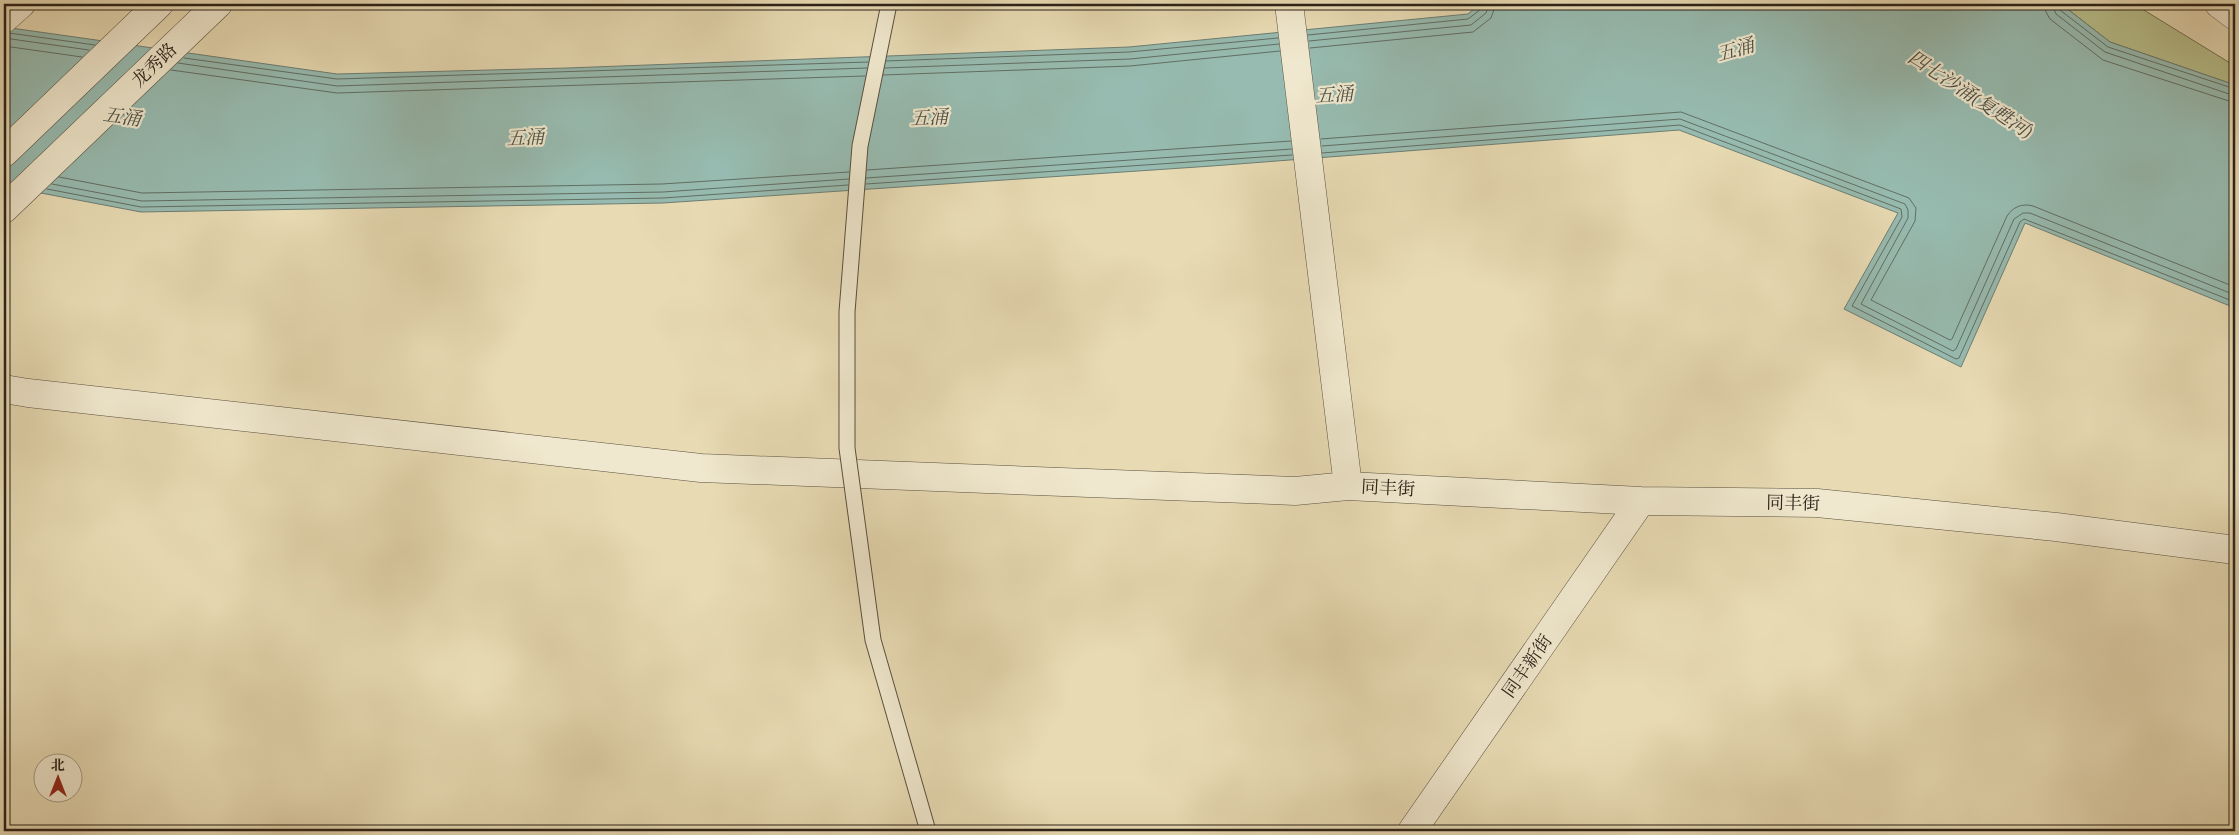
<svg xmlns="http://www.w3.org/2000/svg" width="2239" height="835" viewBox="0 0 2239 835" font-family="Alegreya,'Noto Serif SC',serif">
	<rect width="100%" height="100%" fill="#e8dbb4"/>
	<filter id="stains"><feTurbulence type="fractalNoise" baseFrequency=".004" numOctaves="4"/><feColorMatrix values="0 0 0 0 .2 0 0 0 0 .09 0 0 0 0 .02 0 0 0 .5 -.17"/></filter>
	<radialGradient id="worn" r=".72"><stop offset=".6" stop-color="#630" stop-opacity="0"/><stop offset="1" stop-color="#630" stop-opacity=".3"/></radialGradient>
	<!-- green -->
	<path fill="#b8c08c" stroke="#727152" d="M2061,4h73l101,62v19l-125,-43z"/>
	<!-- water -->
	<path fill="#97bbb0" stroke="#6c7e74" d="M1480,4h581l49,38 125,43v223l-210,-85 -64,144 -117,-58 54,-96 -219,-83 -467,36 -549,37 -522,9 -137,-26v-159l333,47 230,-6 562,-21 339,-33z"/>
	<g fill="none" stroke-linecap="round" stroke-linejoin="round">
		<!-- shore -->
		<path stroke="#616e64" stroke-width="1" d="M2044,4l2,8 4,7 53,41 132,43
			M2052,4l4,10 49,38 130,44
			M2058,4l2,6 48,37 127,42
			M9,33l86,12
			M1308,35l160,-16 13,-10 1,-5
			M4,38l85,12
			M1309,41l162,-16 15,-12 3,-9
			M4,46l78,11
			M1310,48l163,-16 18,-14 5,-14
			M184,58l153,21 531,-17
			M886,61l243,-9 149,-14
			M178,63l159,23 530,-18
			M885,68l245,-9 149,-15
			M171,70l166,23 528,-17
			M883,75l247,-9 150,-15
			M1321,139l360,-27 228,86 7,10 -1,13 -44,79 79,40 2,-1 55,-123c6,-9 15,-13 26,-10l202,81
			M1322,146l358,-27 225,85 3,6v8l-47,86 92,47 3,-2 58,-130 9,-6h7l205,82
			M1322,153l358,-28 221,84 1,8 -50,89 104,53 3,-1 61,-136 4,-3 211,83
			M867,170l424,-29
			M59,177l83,16 520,-9 187,-12
			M866,178l426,-29
			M52,184l90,17 521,-9 186,-13
			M866,184l426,-29
			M47,189l94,18 522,-9 185,-13"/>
		<!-- minor casing -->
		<g stroke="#5a5040" stroke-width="29">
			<path id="minor" d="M1289,4l59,482
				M2219,4l16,12
				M4,19l17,-15
				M4,389l24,4 673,75 594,23 53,-5 293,15 176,2 239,24 179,23
				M1412,831l229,-330"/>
		</g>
		<!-- tertiary casing -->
		<g stroke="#5a5040" stroke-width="29">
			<path id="tertiary" d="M4,153l155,-149
				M4,209l214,-205"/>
		</g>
		<!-- minor -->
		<use href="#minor" stroke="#f0e8ce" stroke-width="28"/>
		<!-- tertiary -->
		<use href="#tertiary" stroke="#f0e8ce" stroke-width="28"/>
		<!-- service-bridge casing -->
		<g stroke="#5a5040" stroke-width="17" stroke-linecap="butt">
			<path id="service-bridge" d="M889,4l-29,142 -13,166v136l26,192 55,191"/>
		</g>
		<!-- service-bridge -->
		<use href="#service-bridge" stroke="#f0e8ce" stroke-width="15"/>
	</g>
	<g text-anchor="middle" stroke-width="4.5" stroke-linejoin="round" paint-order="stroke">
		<!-- street labels -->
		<g font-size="18" fill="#2b2219" stroke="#f0e8ce">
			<text transform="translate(154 65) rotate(-44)" y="6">龙秀路</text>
			<text transform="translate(1388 488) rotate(3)" y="6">同丰街</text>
			<text transform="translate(1793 503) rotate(1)" y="6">同丰街</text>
			<text transform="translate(1527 666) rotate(-55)" y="6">同丰新街</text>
		</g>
		<!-- water labels -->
		<g font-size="19" font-style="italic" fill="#4b5046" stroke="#f0e8ce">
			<text transform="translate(1735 49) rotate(-16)" y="7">五涌</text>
			<text transform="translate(1334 94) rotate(-4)" y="7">五涌</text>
			<text transform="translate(1971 94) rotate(33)" y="7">四七沙涌(复甦河)</text>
			<text transform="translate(122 116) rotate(8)" y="7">五涌</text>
			<text transform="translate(929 117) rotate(-3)" y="7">五涌</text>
			<text transform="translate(525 137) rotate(-3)" y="7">五涌</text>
		</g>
	</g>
	<!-- margin -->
	<rect width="2239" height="835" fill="none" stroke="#e8dbb4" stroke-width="20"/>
	<rect x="5" y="5" width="2229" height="825" fill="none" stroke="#2b2219" stroke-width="2.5"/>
	<rect x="10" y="10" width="2219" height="815" fill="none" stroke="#2b2219"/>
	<!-- north arrow -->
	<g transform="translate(58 778)"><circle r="24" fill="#f0e8ce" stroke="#a19986"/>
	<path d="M0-4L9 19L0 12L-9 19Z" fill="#8f2418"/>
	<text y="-8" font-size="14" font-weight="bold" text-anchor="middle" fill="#2b2219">北</text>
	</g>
	<rect width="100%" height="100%" filter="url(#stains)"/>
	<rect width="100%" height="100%" fill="url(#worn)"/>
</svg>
